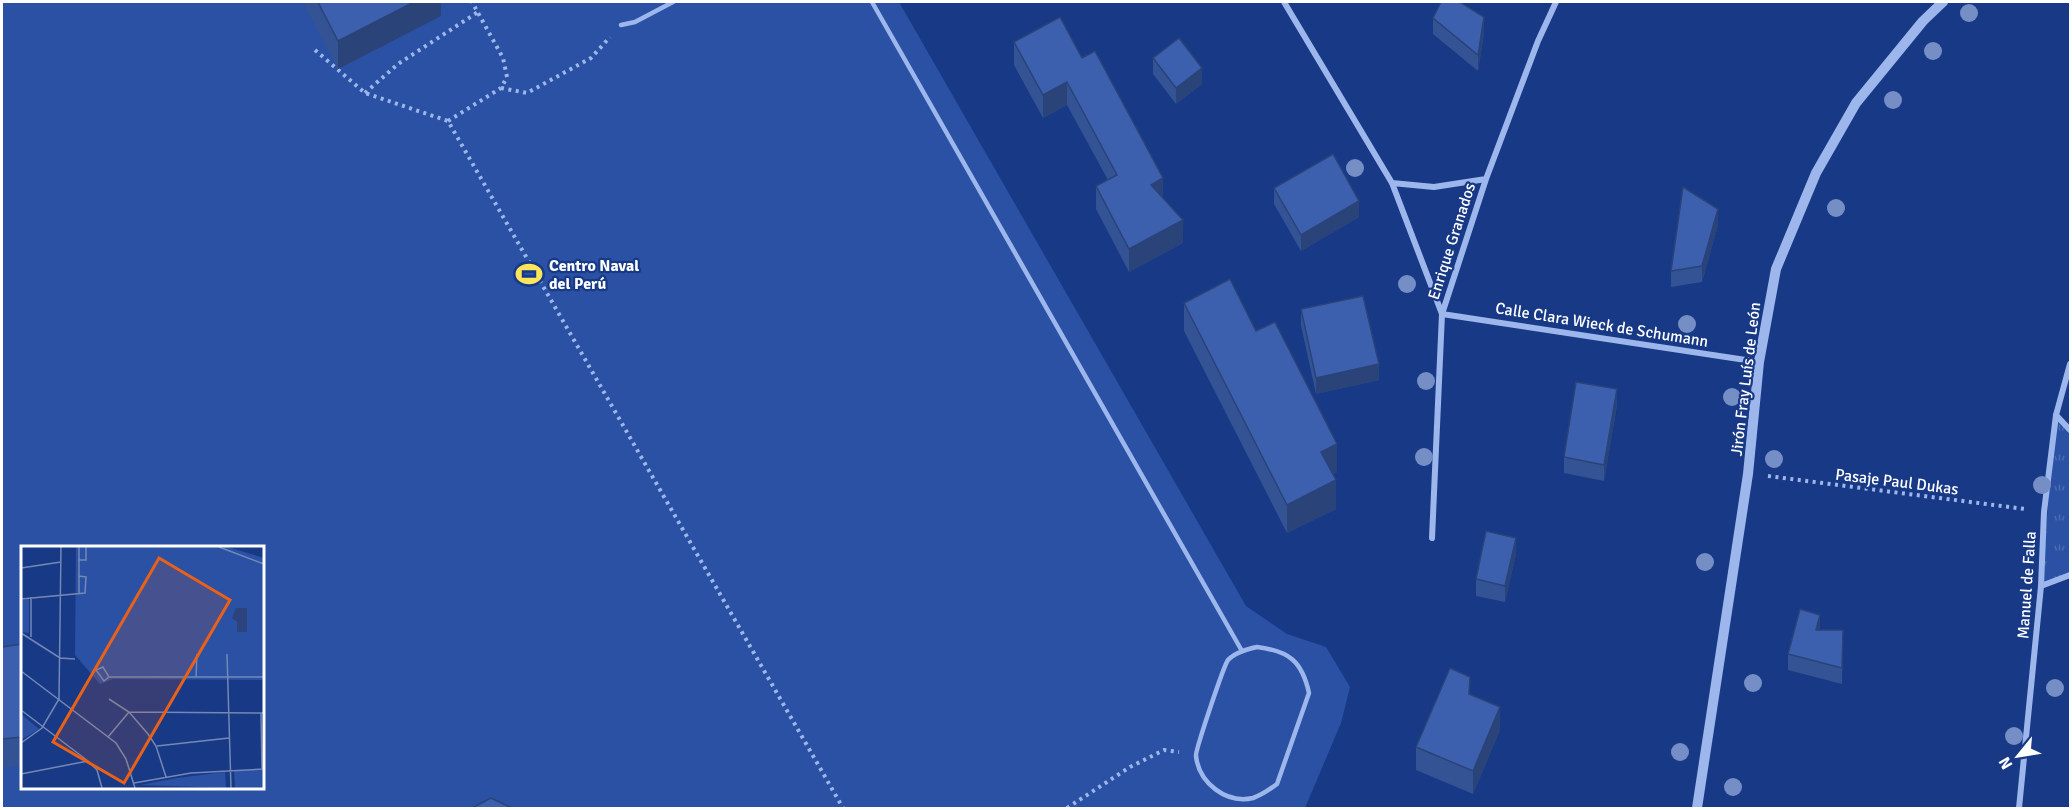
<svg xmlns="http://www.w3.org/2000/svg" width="2072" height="810" viewBox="0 0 2072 810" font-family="Signika,sans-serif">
	<defs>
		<pattern id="grass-tufts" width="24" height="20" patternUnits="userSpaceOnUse" patternTransform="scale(1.5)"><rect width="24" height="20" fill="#2a51a4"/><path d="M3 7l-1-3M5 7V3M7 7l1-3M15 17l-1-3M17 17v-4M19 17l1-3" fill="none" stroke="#4a6bb2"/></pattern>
	</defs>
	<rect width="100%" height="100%" fill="#183986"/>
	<!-- grass -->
	<path fill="url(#grass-tufts)" d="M2056,415l14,15v145l-29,11z"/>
	<!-- garden -->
	<path fill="#2a51a4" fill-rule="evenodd" d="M2,2h897l347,604 41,28 39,13 24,40 -9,36 -36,85h-1303zM22,548h240v240h-240z"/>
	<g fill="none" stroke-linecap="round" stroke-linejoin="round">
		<!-- path -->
		<path stroke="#9db7ed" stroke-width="4" stroke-dasharray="3 4.5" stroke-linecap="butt" d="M315,50l50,43 83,28 395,687
			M501,88l26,5 64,-35 19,-21
			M365,93l33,-29 80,-52
			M448,121l53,-33 6,-11 -4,-19 -31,-56
			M1768,476l257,33
			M1067,808l63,-41 34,-17 15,2"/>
		<!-- service -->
		<path stroke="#9db7ed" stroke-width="4.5" d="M872,2l370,649
			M621,25l14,-3 38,-20
			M1257,647c32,4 45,14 52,46l-32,91c-8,6 -15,11 -24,14 -27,6 -54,-15 -57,-42 -1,-5 28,-91 32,-96 7,-8 20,-11 29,-13z"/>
		<!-- minor -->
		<path stroke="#9db7ed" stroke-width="6" d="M1284,2l108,181 50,131 317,48
			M1392,183l42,4 52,-8
			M2056,415l14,15
			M1432,538l10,-224 44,-135 52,-138 18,-39
			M2041,586l29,-11
			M2019,808l22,-222 3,-74 12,-97 14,-51"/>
		<!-- tertiary -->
		<path stroke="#9db7ed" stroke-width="10" d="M1697,808l51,-334 11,-112 17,-93 40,-96 40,-70 67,-82 20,-19"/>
	</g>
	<!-- trees -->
	<g fill="#768ec6">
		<circle cx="1969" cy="13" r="9"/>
		<circle cx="1933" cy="51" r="9"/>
		<circle cx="1893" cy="100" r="9"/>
		<circle cx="1355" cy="168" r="9"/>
		<circle cx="1836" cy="208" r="9"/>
		<circle cx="1407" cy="284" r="9"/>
		<circle cx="1687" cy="324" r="9"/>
		<circle cx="1426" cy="381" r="9"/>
		<circle cx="1732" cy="397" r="9"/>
		<circle cx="1424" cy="457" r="9"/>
		<circle cx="1774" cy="459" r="9"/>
		<circle cx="2042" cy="485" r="9"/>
		<circle cx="1705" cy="562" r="9"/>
		<circle cx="1753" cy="683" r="9"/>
		<circle cx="2055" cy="688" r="9"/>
		<circle cx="2014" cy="736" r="9"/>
		<circle cx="1680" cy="752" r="9"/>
		<circle cx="1733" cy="787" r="9"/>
	</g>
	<!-- wall -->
	<path fill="#345395" d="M303,2h138v14l-103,53z
		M1433,18l51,15 -6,38 -45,-37z
		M1014,42l68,16 81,140 20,45 -54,29 -33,-63v-23l12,-6 -41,-75 -24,13 -29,-53z
		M1153,58l49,26 -26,20 -23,-30z
		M1274,188l85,29 -58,34 -27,-47z
		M1718,225l-16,57 -31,5v-16z
		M1184,303l72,28 81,141 -4,2 3,35 -49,24 -103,-202z
		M1301,309l78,71 -63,14 -15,-69z
		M1617,405l-13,76 -40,-8v-16z
		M1516,554l-11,48 -29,-6v-17z
		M1820,630h23l-1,54 -54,-14v-16z
		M22,644v121l-20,3v-121z
		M1470,694l30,36 -27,64 -57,-24v-23z"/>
	<!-- shaded-wall -->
	<path fill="#2a4379" d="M414,2h27v14l-103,53v-28z
		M1484,17v16l-6,38v-16z
		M1202,68v16l-26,20v-16z
		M1067,82v23l-24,13v-23z
		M1163,178v23l-12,-16z
		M1359,201v16l-58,34v-16z
		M1718,209v16l-16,57v-16z
		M1183,220v23l-54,29v-23z
		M1379,364v16l-63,14v-16z
		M1617,389v16l-13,76v-16z
		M1337,444v28l-16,8v-28z
		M1336,480v29l-49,24v-28z
		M1516,538v16l-11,48v-16z
		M1820,615v16l-4,-1z
		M1500,707v23l-27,64v-23z"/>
	<!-- building -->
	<path fill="#3c60ad" stroke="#2a4379" stroke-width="1.5" d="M318,2h96l-76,39z
		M1441,2h19l24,15 -6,38 -45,-37z
		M1060,17l22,41 13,-7 68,127 -12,7 32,35 -54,29 -33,-63 21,-11 -50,-93 -24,13 -29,-53z
		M1179,38l23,30 -26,20 -23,-30z
		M1333,154l26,47 -58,34 -27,-47z
		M1683,187l35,22 -16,57 -31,5z
		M1230,279l26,52 19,-9 62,122 -16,8 15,28 -49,25 -103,-202z
		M1363,296l16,68 -63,14 -15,-69z
		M1576,382l41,7 -13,76 -40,-8z
		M1486,531l30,7 -11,48 -29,-7z
		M1800,609l20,6 -4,15h27l-1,38 -54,-14z
		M22,644v93l-20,2v-92z
		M1450,668l20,9 -1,17 31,13 -27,64 -57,-24z
		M491,798l21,10h-40z"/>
	<!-- icons -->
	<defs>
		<g id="stadium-bare" transform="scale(2.07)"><path d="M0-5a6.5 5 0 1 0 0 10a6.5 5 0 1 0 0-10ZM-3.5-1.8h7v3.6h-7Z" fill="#ffe559" stroke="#183986" stroke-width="2.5" paint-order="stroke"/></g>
	</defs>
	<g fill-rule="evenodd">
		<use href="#stadium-bare" x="529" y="274"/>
	</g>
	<g text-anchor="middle" stroke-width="4.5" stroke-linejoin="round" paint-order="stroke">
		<!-- street labels -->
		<g font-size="16" fill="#fff" stroke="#183986">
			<text transform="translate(1451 241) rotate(-72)" y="6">Enrique Granados</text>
			<text transform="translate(1602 324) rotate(9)" y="6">Calle Clara Wieck de Schumann</text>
			<text transform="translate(1745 379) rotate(-83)" y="6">Jirón Fray Luís de León</text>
			<text transform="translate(1897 481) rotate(7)" y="6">Pasaje Paul Dukas</text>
			<text transform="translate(2026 585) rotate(-86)" y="6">Manuel de Falla</text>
		</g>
		<!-- poi labels -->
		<g font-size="16" font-weight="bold" fill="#fff" stroke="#183986" text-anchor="start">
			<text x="549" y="271">Centro Naval<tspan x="549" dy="18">del Perú</tspan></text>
		</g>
	</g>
	<!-- overview -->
	<g transform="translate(21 546)">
		<rect width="243" height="243" fill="#183986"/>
		<path d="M8,53v34l-8,-1v-32zM0,168l18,15 -18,11zM213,224h30v18h-29zM204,226l1,16 -86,-3 37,-7z" fill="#2a51a4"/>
		<path d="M55,1h152l36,11v122l-151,-1 -13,5 -25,-29z" fill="#2a51a4"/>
		<path d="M215,62h11v24h-10v-10l-5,-4z" fill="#2b447d"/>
		<path fill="none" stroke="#7488b6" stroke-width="1.5" d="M198,1l45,17M58,14h7v-13M0,22l40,-6M58,47v-46M10,51v40M0,53l64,-6 1,-16 -7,-1M0,87l39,25 15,1M206,108l4,134M0,125l95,72 10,16 9,29M88,131l-6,-10 -7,3 8,11 5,-4h155M175,131l1,-23M88,153l20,13 19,22 8,12 10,31M0,164l67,51 9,9 5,18M240,167l1,55M87,191l21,-25 135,1M0,197l21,-15 17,-29 2,-152M136,200l72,-8M0,228l67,-13M113,237l57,-10 73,-4"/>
		<path fill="#e96118" fill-opacity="0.15" stroke="#e96118" stroke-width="3" d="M138,12l71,42 -106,183 -71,-41z"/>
		<rect width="243" height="243" fill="none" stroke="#fff" stroke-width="3"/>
	</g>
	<!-- border -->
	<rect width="2072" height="810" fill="none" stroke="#ffffff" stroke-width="6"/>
	<!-- north arrow -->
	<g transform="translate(2018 756) rotate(240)" stroke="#183986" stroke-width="4.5" paint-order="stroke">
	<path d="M0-4.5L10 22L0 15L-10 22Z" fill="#ffffff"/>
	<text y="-9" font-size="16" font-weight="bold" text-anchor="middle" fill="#ffffff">N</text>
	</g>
</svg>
